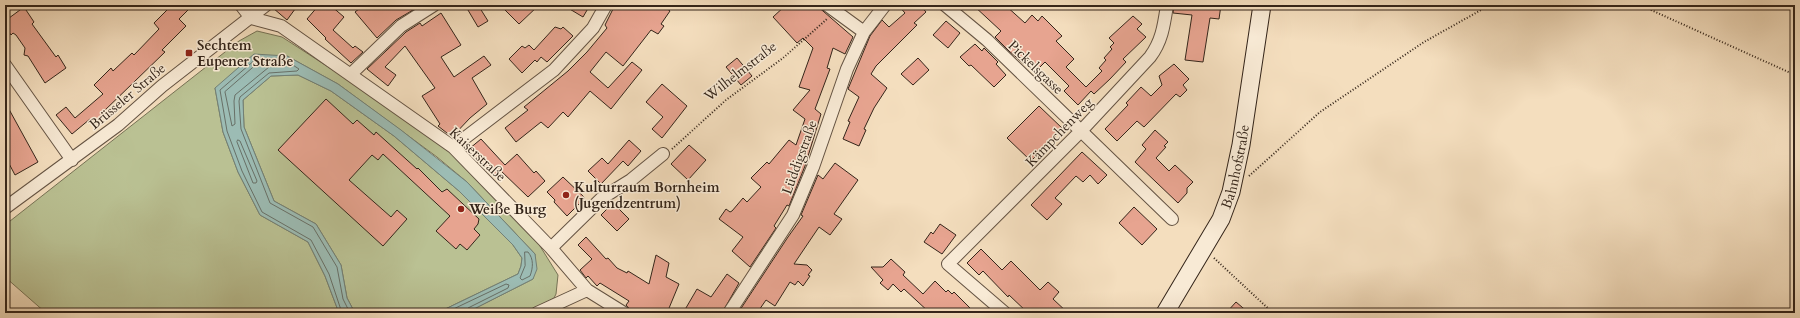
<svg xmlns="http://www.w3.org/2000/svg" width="1800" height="318" viewBox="0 0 1800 318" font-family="Cardo,serif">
	<rect width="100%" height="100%" fill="#f4debe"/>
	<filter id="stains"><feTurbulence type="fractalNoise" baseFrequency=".005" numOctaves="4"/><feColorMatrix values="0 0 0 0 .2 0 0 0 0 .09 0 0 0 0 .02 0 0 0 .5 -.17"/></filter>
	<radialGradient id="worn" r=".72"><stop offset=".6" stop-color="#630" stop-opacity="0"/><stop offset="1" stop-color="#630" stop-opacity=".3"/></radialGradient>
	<!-- green -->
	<path fill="#bac193" stroke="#777356" d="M257,31l25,6 68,44 98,68 87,89 23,37 -2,19 -2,4 -27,15h-61l67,-34 2,-25 -68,-72 -30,-25 -99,-73 -51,-28 -72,32 8,44 15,40 22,43 48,27 17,34 14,37h-293l-41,-36v-52l234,-184z
		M298,75l33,16 63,45 65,55 54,54 9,13 -1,8 -3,8 -81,39h-82l-8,-15 -6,-33 -25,-41 -42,-23 -30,-74 -1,-27 28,-24z"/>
	<!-- water -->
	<path fill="#9cbcb4" stroke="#728076" d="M254,54l33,2 51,28 63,46 66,52 68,72 2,15 -4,10 -67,34h-29l81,-39 3,-8 1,-8 -9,-13 -54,-54 -65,-55 -63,-45 -33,-16 -27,1 -28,24 1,27 30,74 42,23 25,41 6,33 8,15h-16l-14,-37 -17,-34 -48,-27 -22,-43 -15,-40 -8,-44z"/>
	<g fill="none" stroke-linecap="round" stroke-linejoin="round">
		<!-- shore -->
		<path stroke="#687067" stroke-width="1" d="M257,64h11l1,3 -34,28 -1,6 1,23 -3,2 -7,-34z
			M238,140l2,1 17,40 -1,2h-3l-16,-41z
			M525,252h3c6,7 5,16 2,24l-8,4 -2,-2 5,-12z
			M342,313l-13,-39 -18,-34 -49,-28 -20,-41 -15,-40 -7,-41 36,-31 29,1 14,9 -2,2 -28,2 -29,24 -1,4 2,28 29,74 43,24 24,40 6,32 7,14
			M445,313l61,-29 3,1 -1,3 -40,20 -2,5"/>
	</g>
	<!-- building -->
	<path fill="#e7a490" stroke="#34251a" d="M172,5h21l-14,14 7,7 -24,24 3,2 -63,61 1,1 -9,9 -4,-4 -18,15 -16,-19 10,-8 9,11 28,-24 -9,-9 17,-17 2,3 19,-18 2,2 25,-26 -5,-6z
		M273,5h25l-11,15 -14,-12z
		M319,5h11l14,12 -11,13 20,18 2,-2 8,6 -12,11 -26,-24 1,-1 -19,-19z
		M364,5h46l3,5 -17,10 -19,18 -22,-26z
		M465,5h13l10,16 -10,6z
		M500,5h39l-20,19z
		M563,5h27l-7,12z
		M615,5h47l8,6 -9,13 3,2 -6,8 -7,-4 -28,36 -17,-14 -16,20 18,16 24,-26 10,8 -31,39 -21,-18 -22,26 -5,-5 -15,16 -7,-6 -25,20 -11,-14 23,-18 -4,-3 44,-36 19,-19 20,-24 -2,-3z
		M786,5h30l37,32 -8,17 -12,-6 -6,20 3,1 -15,40 6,5 -16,52 -16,40 -2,-1 -13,21 2,2 -26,39 -18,-16 11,-14 -24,-18 7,-10 4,3 2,-1 11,-13 4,4 14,-15 -10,-9 16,-16 2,2 20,-24 7,5 9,-26 -12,-9 17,-20 -11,-3 14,-39 -10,-10 -6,5 -24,-26z
		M898,5h22l6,7 -12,11 3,2 -41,41 -5,8 16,14 -13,20 -10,21 2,1 -7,16 -16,-7 7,-17 -2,-1 11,-24 -11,-8 22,-53 12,-16 7,7 16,-14z
		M973,5h32l20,18 7,-8 6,6 4,-5 20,20 -6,5 18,18 -8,8 20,20 16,-16 -3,-3 7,-8 -2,-2 8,-9 -2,-2 4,-4 -5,-5 24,-22 9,8 -5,5 9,8 -23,22 3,3 -16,17 -16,15 -3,-3 -13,14 -14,-14 5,-5 -24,-24 -6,6 -10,-9 -5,5 -15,-13 -14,-14 6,-6z
		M1174,5h47l-2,14 -9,-1 -7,44 -18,-2 7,-45 -19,-2z
		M24,7l10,15 -2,2 24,33 2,-2 8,13 -21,15 -17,-27 -4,-1 1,-7 -9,-13 -3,-2 -2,2 -6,-9v-5z
		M441,13l20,32 -20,12 13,20 30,-21 7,9 -19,13 15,26 -17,14 -18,19 -14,-11 2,-2 -18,-28 13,-8 -30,-42 -20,21 11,8 -8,11 -21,-17 39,-37 14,-9 2,3z
		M946,21l14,12 -12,15 -15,-13z
		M555,27l6,2 2,-2 10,9 -26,26 -6,-5 -4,5 -2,-2 -13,13 -13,-14 13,-13 3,2 4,-3 5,5z
		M975,44l7,7 2,-3 14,14 -2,2 10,11 -12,12 -23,-22 -2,1 -9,-9z
		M737,58l15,18 -11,9 -15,-18z
		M918,58l11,12 -16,15 -12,-11z
		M1174,64l15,15 -6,6 4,5 -7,7 -4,-3 -32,33 -7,-6 -20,20 -12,-12 23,-24 -2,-2 15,-16 10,9 11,-11 -3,-9z
		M662,84l25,22 -25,32 -10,-9 11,-12 -17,-15z
		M326,99l27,25 4,-4 17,15 2,-3 41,37 1,-1 24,24 5,-3 32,30 -1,5 -4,5 6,6 -13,15 -7,-6 -4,5 -20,-18 14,-15 -67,-62 -5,6 -6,-5 -23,25 42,37 6,-7 10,9 -24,27 -105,-96z
		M5,102l33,60 -23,13 -10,-19z
		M1039,106l24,23 -32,32 -24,-23z
		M1155,130l13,12 -4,4 2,1 -10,11 13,13 6,-6 18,17 -6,6v5l-9,10 -43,-41 11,-13 -4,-4z
		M481,139l24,26 12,-11 17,19 2,-2 9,10 -17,16 -28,-27 -6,6 -25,-27z
		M629,140l12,11 -13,15 -5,-5 -22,23 -13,-13 14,-13 6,6z
		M689,145l17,15 -18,20 -17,-16z
		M1082,152l25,23 -9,9 -8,-9 -7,7 -7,-6 -21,22 7,6 -15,16 -16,-15z
		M835,163l23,17 -24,34 8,5 -12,16 -11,-8 -25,37 13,1 5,5 -4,5 2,1 -7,10 -5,-5 -3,4 -5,-3 -15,24 -9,-6 -9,13h-19l50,-76 15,-21 -2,-1 17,-40 5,4z
		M563,177l22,21 -18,18 -13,-14 1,-2 -8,-8z
		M613,203l16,16 -12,12 -16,-16z
		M1134,207l23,22 -15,16 -23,-22z
		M940,224l16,11 -14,19 -18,-12 7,-10 2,2z
		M586,237l20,22 2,-1 9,10 10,5 1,-2 21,13 7,-29 13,8 -3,14 13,7 -12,29h-34l-7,-8 3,-4 -29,-18 -3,3 -9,-10 -2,2 -6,-8 12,-11 -14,-14z
		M981,249l21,21 9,-9 29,29 8,-8 11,10 -6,7 15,14h-40l-19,-18 -1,2 -25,-26 -4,4 -12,-12z
		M891,259l14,13 -2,3 20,19 12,-13 11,11 2,-2 4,4 2,-2 21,21h-45l-26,-24 -3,3 -8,-8 -5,6 -8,-7 3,-3 -12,-13h12z
		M727,274l12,9 -17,30h-39l14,-24 14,8z
		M1236,302l13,11h-23z"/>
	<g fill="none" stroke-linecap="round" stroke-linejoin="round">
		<!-- minor casing -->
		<g stroke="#645343" stroke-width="14">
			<path id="minor" d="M241,5l10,13
				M827,5l37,27
				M945,5l42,35 185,179
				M251,18l30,8 172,121 98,101 36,42 37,23
				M5,65l67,95
				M351,74l50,-48 33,-21
				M453,147l101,-77 39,-42 13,-23
				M5,208l113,-83 44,-39 104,-81
				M551,248l51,-50 29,-18 32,-26
				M537,313l50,-23
				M729,313l64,-98 20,-48 34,-98 17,-37 21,-27
				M1005,313l-57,-49 133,-133 69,-74c12,-16 14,-32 17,-52"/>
		</g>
		<!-- secondary casing -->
		<g stroke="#34251a" stroke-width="19">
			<g id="secondary">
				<path id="s1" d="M1165,313l56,-94 10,-27 10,-47 21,-140"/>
			</g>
		</g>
		<!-- path -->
		<path stroke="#34251a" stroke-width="2" stroke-dasharray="1 2" stroke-linecap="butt" d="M1640,5l155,70
			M672,149l54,-49 57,-42 44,-39
			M1249,176l71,-64 104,-70 66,-37
			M1214,258l59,55"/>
		<!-- minor -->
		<use href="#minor" stroke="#f8ead5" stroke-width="12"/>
		<!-- secondary -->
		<use href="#secondary" stroke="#f8ead5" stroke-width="17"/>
	</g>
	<!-- markers -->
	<g fill="#8f2418" stroke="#f8ead5" stroke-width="1.5">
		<rect x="185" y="49" width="8" height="8" rx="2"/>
		<circle cx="566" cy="195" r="4"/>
		<circle cx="461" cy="209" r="4"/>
	</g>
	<g text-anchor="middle" stroke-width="3" stroke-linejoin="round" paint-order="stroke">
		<!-- poi labels -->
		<g font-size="14" font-weight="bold" fill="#34251a" stroke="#f8ead5" text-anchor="start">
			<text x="197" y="50">Sechtem<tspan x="197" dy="16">Eupener Straße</tspan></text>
			<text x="574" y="192">Kulturraum Bornheim<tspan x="574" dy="16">(Jugendzentrum)</tspan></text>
			<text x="469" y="214">Weiße Burg</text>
		</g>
		<!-- street labels -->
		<g font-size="14" fill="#34251a" stroke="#f8ead5">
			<text transform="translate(1036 67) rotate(44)" y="5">Pickelsgasse</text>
			<text transform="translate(740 71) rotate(-38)" y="5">Wilhelmstraße</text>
			<text transform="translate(127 96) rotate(-40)" y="5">Brüsseler Straße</text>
			<text transform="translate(1059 132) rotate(-46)" y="5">Kämpchenweg</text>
			<text transform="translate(478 154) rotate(43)" y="5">Kaiserstraße</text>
			<text transform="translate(799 157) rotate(-70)" y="5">Lüddigstraße</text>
			<text dy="5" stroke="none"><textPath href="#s1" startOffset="164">Bahnhofstraße</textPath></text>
		</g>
	</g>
	<!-- margin -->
	<rect width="1800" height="318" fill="none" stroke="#f4debe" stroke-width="20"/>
	<rect x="6" y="6" width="1788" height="306" fill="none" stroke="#34251a" stroke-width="2"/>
	<rect x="10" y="10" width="1780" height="298" fill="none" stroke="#34251a"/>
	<rect width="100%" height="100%" filter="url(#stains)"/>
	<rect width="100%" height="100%" fill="url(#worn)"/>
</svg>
